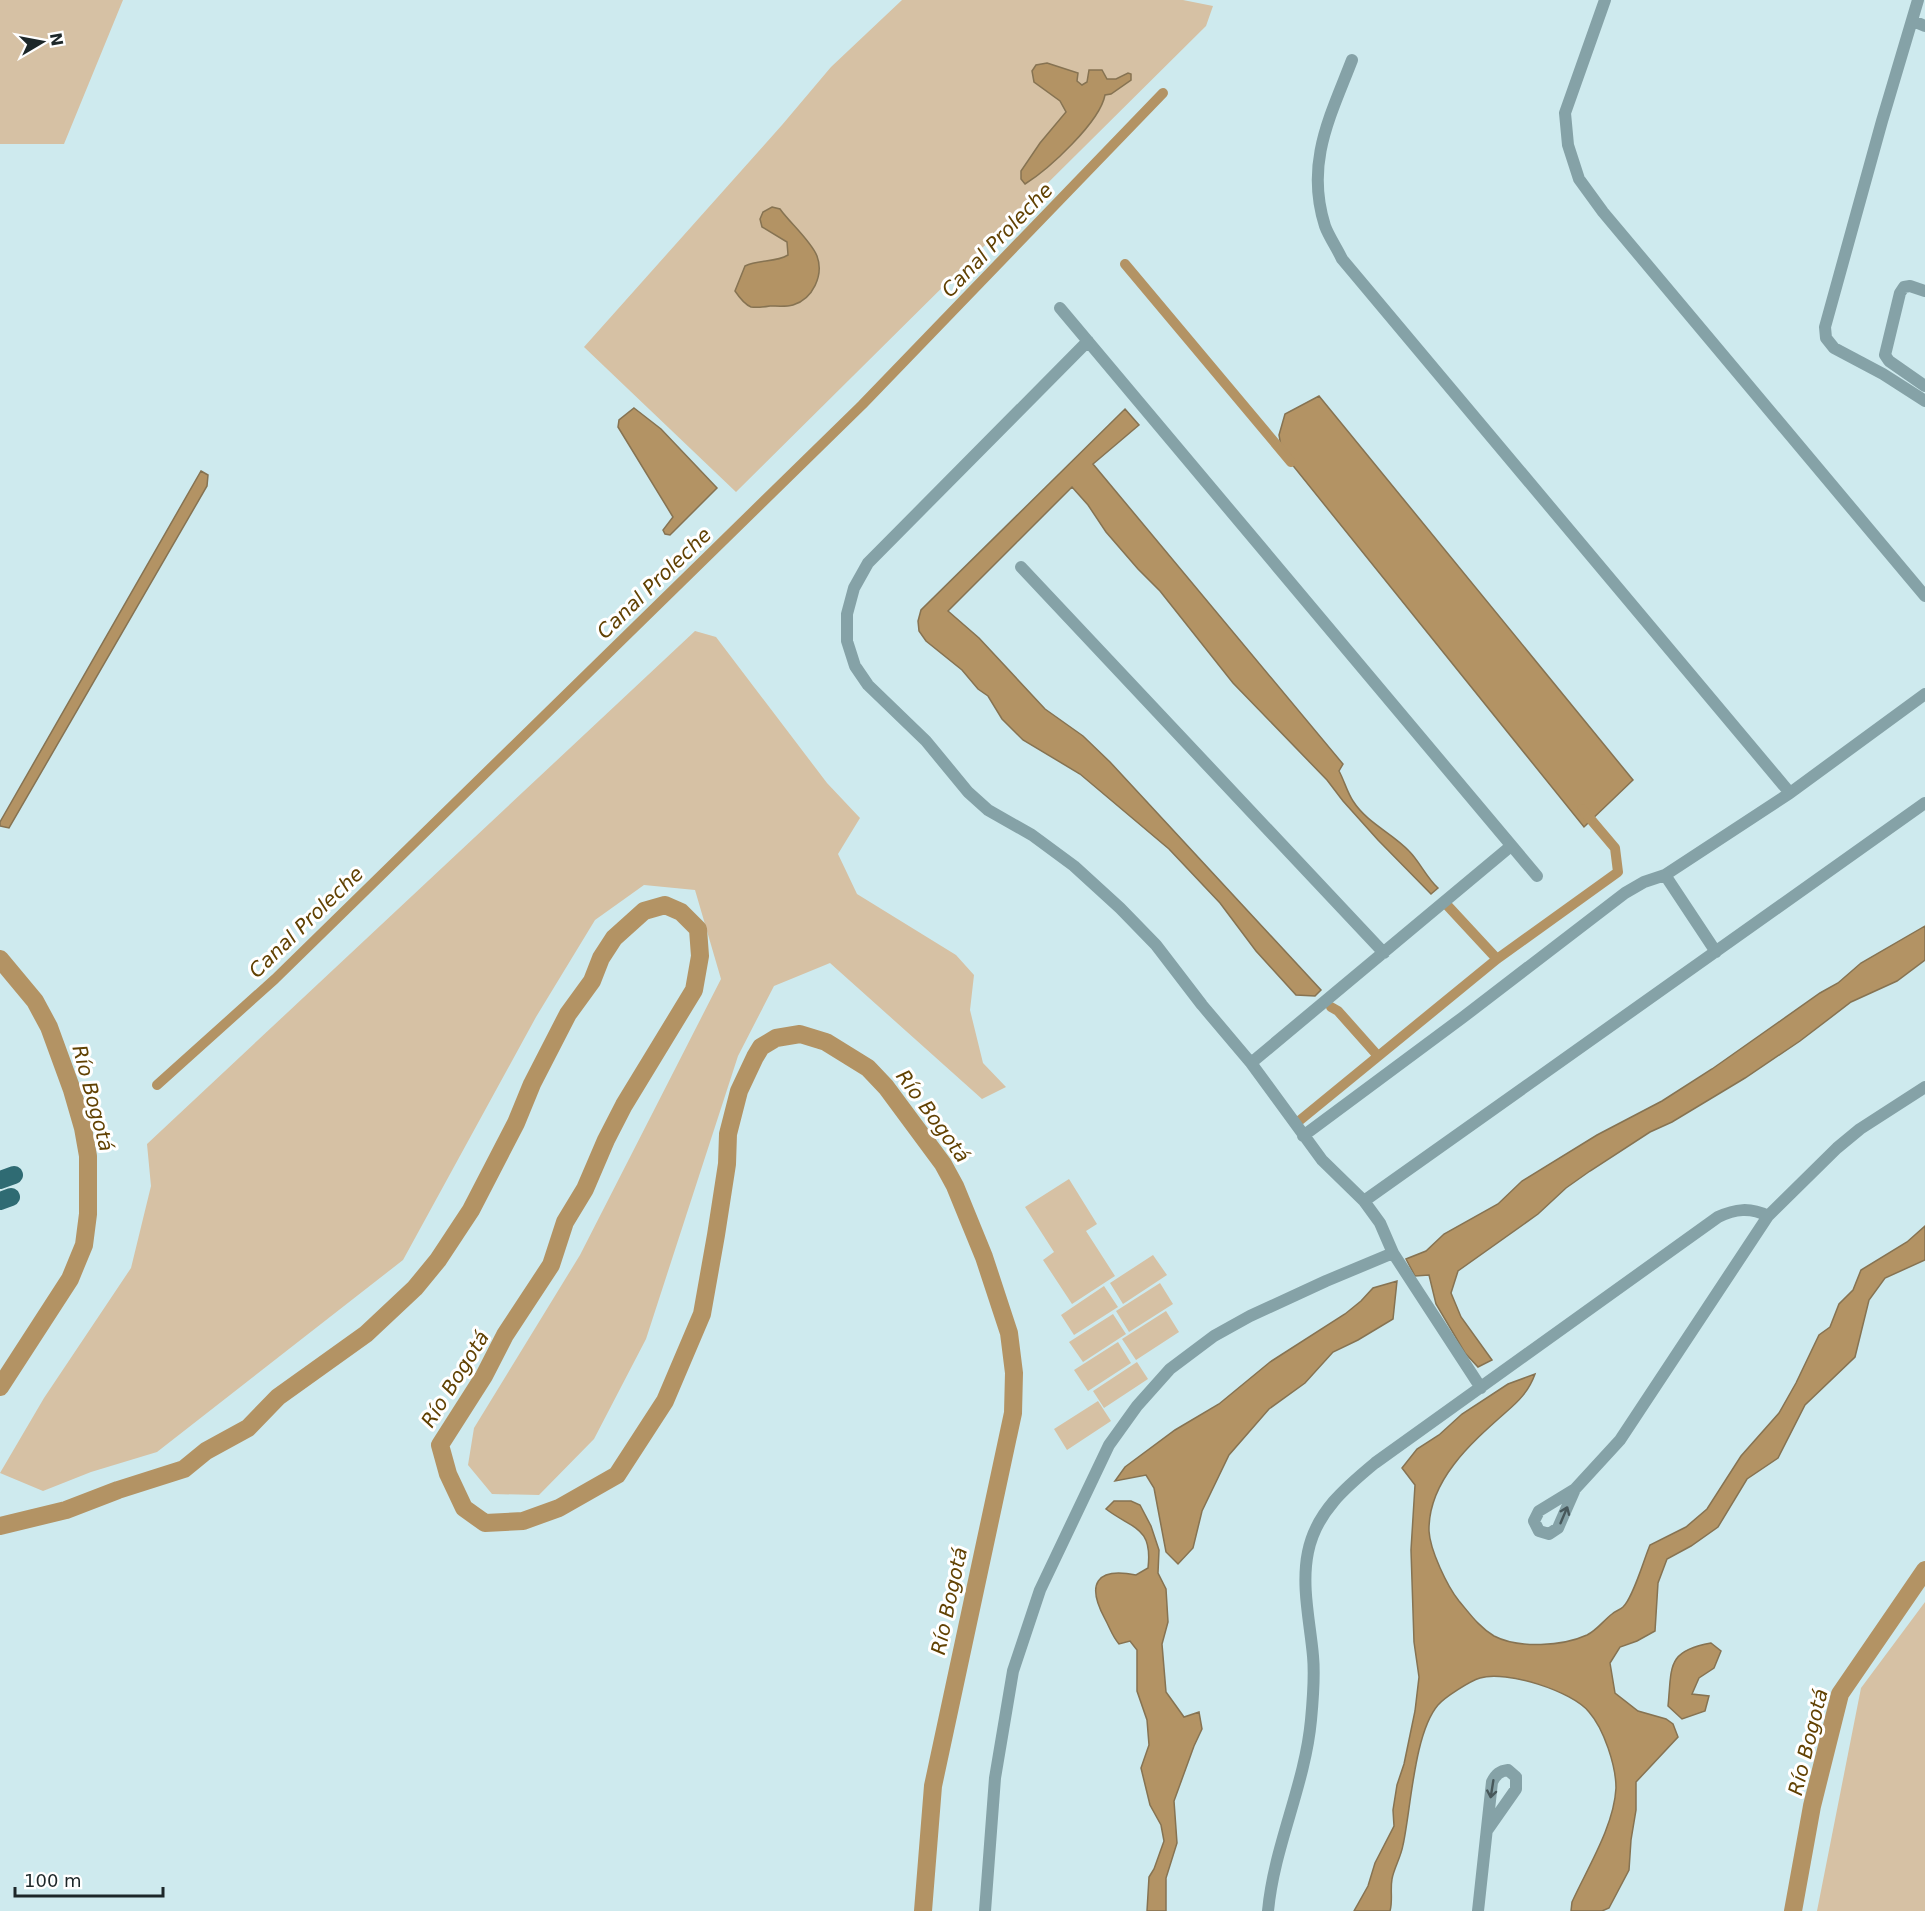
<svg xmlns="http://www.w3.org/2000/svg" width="1925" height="1911" viewBox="0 0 1925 1911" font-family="'DejaVu Sans',sans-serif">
	<rect width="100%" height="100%" fill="#ceeaee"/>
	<!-- green -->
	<path fill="#d6c1a4" d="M0,0h123l-59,144h-64z
		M902,0h281l30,6 -7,20 -470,466 -152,-145 198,-222 49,-58z
		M695,631l21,6 111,146 33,35 -22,36 19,40 99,61 18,20 -4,35 13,53 23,24 -24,12 -152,-136 -56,23 -36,70 -92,283 -52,100 -55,56 -47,-1 -24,-29 6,-37 106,-173 141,-276 -26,-89 -51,-5 -49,35 -59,97 -133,243 -246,192 -66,20 -48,19 -43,-18 44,-75 87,-130 20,-82 -4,-42z
		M1069,1179l28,45 -11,7 29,45 -43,28 -29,-44 11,-8 -29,-45z
		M1153,1255l14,20 -44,29 -13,-21z
		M1160,1283l13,21 -44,28 -13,-21z
		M1104,1286l14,21 -44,28 -13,-20z
		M1166,1311l13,21 -43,28 -14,-21z
		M1113,1314l13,20 -43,28 -14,-20z
		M1118,1342l13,21 -43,28 -14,-21z
		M1137,1362l11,17 -44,29 -11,-17z
		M1098,1401l13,20 -44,29 -13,-21z
		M1925,1602v309h-108l44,-223z"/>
	<!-- water -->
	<path fill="#b39364" stroke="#867352" stroke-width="1.5" d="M1047,63l31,10 -1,8 5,4 5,-3 2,-12h13l5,9h9l12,-6 3,1v6l-20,14 -6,1c-5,27 -56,74 -80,89l-4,-5v-8l19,-28 26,-31 -6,-11 -26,-19 -2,-11 4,-6z
		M772,207l8,2c10,14 31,32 37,47 7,19 -4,43 -24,49 -7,2 -16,1 -23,1 -6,1 -13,2 -19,1 -7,-3 -12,-10 -16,-16l10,-25c14,-7 30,-3 43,-11l-1,-13 -25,-15 -2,-8 3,-7z
		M1319,396l314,384 -49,47 -302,-375 -3,-17 6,-21z
		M634,408l27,21 56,59 -47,47 -5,-1 -2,-4 10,-13 -55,-90 1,-7z
		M1125,409l14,16 -46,39 250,300 -4,7c5,9 8,21 14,30 14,22 39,32 56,50 11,11 17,26 29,37l-7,6 -53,-54 -35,-39 -16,-21 -94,-97 -73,-92 -22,-22 -32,-37 -18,-27 -16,-18 -124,124 31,27 66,71 38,27 27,26 211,228 -6,6 -19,-1 -40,-44 -36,-48 -51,-54 -89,-75 -57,-34 -21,-21 -14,-23 -10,-7 -16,-19 -36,-29 -7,-10 -1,-10 3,-11z
		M201,471l7,4 -1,11 -198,342 -9,-2v-4z
		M1925,926v34l-28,21 -46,21 -51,39 -55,37 -73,44 -22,10 -60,39 -24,17 -28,26 -80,57 -7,22 10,24 31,43 -14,7 -13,-14 -29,-49 -7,-29 -14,1 -9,-17 20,-8 18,-17 54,-30 24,-23 75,-46 65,-34 50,-32 108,-76 18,-10 23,-20z
		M1925,1226v34l-40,18 -16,22 -14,57 -50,48 -27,53 -31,21 -29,48 -27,19 -24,13 -9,24 -3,48 -18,10 -17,6 -10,16 5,30 23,18 28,8 7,5 5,13 -42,45v28l-5,30 -2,30 -20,38 -7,3h-31l1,-9c16,-35 42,-76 44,-114 0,-22 -12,-59 -27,-76 -17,-21 -83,-42 -109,-34 -10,3 -35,19 -42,27 -24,28 -27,104 -35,140 -2,12 -9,23 -11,34 -2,11 1,22 -2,32h-36l14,-25 7,-23 19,-37 -1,-16 4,-25 7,-21 11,-53 4,-34 -5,-35 -3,-92 4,-65 -13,-17 15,-19 22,-14 23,-21 46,-30 27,-10c-6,17 -16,27 -30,39 -34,30 -77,68 -76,118 1,19 18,55 30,70 11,13 20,26 35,35 25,13 69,10 93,-1 10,-5 16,-14 25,-21 3,-3 8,-4 11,-7 10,-9 21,-48 27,-62l36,-18 21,-18 34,-53 38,-43 17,-30 23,-48 11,-8 9,-23 14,-14 8,-20 46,-28z
		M1397,1281l-4,38 -35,21 -25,12 -28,31 -36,26 -40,46 -27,56 -9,37 -15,16 -12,-12 -12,-64 -8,-13 -31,6 10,-14 50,-37 44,-26 51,-42 75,-48 16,-13 12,-13z
		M1114,1501h17l9,4 11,21 8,24 -1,23 8,16 2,33 -6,22 4,48 18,25 15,-5 3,17 -8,17 -20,55 3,42 -11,35v33h-19l2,-34 5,-8 10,-28 -3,-16 -11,-20 -9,-37 8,-23 -2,-25 -10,-29v-41l-7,-9 -11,3c-7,-8 -9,-16 -14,-25 -19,-35 -9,-52 31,-44l12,-7c5,-42 -16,-39 -42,-59z
		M1711,1643l10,8 -7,17 -15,10 -7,16 17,2 -4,15 -23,8 -14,-13c4,-39 -2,-55 43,-63z"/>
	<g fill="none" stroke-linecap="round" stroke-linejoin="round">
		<!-- canal -->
		<path stroke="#b39364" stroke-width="10" d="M1125,264l166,198
			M1446,904l51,55
			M1331,1007l7,4 40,45
			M157,1085l118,-106 587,-574 301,-312
			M1299,1121l198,-162 121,-87 -3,-24 -33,-39"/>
		<!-- river -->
		<path stroke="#b39364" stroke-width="18" d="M0,959l35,42 14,26 23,63 11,38 5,28v58l-4,31 -14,34 -70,108
			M0,1526l66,-16 52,-20 66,-21 22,-18 42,-23 30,-31 88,-63 49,-46 23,-28 33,-50 45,-87 16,-39 36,-70 24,-33 9,-23 13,-20 30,-27 21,-6 16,7 17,17 2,27 -6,34 -70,115 -18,35 -21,49 -20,33 -14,43 -46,70 -21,41 -44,69 8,29 16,34 21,15 38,-2 36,-13 58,-33 48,-74 37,-87 14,-79 11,-71 1,-30 11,-43 16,-34 6,-10 15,-9 24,-4 26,8 42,26 18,19 57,77 12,22 29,71 25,76 5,40 -1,40 -80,373 -10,125
			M1793,1911l19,-105 28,-112 85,-124"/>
		<!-- street -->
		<path stroke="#85a2a7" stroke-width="12" d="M1605,0l-40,113 3,32 11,34 24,33 322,384
			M1918,0l-36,121 -57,206 1,11 8,10 49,26 42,27
			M1913,21l12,5
			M1352,60c-22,57 -47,103 -27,166 4,11 12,22 17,33l448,534
			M1925,291l-15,-5 -6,1 -4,6 -15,62 4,6 36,25
			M1060,308l477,568
			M1088,341l-220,222 -14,25 -7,26v27l8,25 13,19 58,56 42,51 20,18 44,25 42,31 46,42 36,37 46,60 49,58 71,97 42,41 16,22 13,30 88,135
			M1021,567l363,386
			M1665,875l51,77
			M1251,1063l260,-217
			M1303,1136l159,-118 163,-125 19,-11 21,-7 125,-82 135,-99
			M1364,1201l561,-398
			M1575,1489l-17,39 -9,6 -10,-3 -5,-10 5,-10 36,-22 45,-49 148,-224 69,-68 23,-19 65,-42
			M985,1911l10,-133 18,-107 27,-81 69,-145 28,-39 33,-37 44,-33 36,-20 76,-35 67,-28
			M1268,1911c6,-65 37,-126 43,-191 2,-21 4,-43 2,-64 -3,-34 -12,-70 -5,-104 8,-40 38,-65 67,-89l343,-246c17,-8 32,-10 50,-1
			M1478,1911l14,-129c4,-8 8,-11 16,-12l8,7v12l-28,40"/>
		<!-- primary -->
		<path stroke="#2f6b73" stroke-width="18" d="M0,1180l14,-5
			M0,1201l11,-4"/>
	</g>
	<!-- one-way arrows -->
	<defs><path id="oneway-shaft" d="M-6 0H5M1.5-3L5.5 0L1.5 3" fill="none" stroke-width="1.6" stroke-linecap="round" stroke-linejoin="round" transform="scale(1.5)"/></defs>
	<g stroke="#47585b">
		<use href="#oneway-shaft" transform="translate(1564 1515) rotate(-67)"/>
		<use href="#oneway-shaft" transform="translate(1492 1789) rotate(99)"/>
	</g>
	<g text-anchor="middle" stroke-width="6" stroke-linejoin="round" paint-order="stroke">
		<!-- water labels -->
		<g font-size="20" font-style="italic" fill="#614102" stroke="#fff">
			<text transform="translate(997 240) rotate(-46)" y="7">Canal Proleche</text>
			<text transform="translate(654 583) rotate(-44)" y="7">Canal Proleche</text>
			<text transform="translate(306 922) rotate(-44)" y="7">Canal Proleche</text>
			<text transform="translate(93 1098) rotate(75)" y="7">Río Bogotá</text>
			<text transform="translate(933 1116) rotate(54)" y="7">Río Bogotá</text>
			<text transform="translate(455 1379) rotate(-58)" y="7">Río Bogotá</text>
			<text transform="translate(949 1601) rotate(-78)" y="7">Río Bogotá</text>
			<text transform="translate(1808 1742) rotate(-76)" y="7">Río Bogotá</text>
		</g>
	</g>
	<!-- north arrow -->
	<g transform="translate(42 42) rotate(80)" stroke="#ffffff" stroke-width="4.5" paint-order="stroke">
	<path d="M0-4.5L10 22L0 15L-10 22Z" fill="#1d2729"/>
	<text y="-9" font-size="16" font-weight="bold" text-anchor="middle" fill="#1d2729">N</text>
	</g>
	<!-- scale -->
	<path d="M15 1887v9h148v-9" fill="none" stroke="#1d2729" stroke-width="3"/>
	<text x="24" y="1887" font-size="18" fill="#1d2729" stroke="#ffffff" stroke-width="4.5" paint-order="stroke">100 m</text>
</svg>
